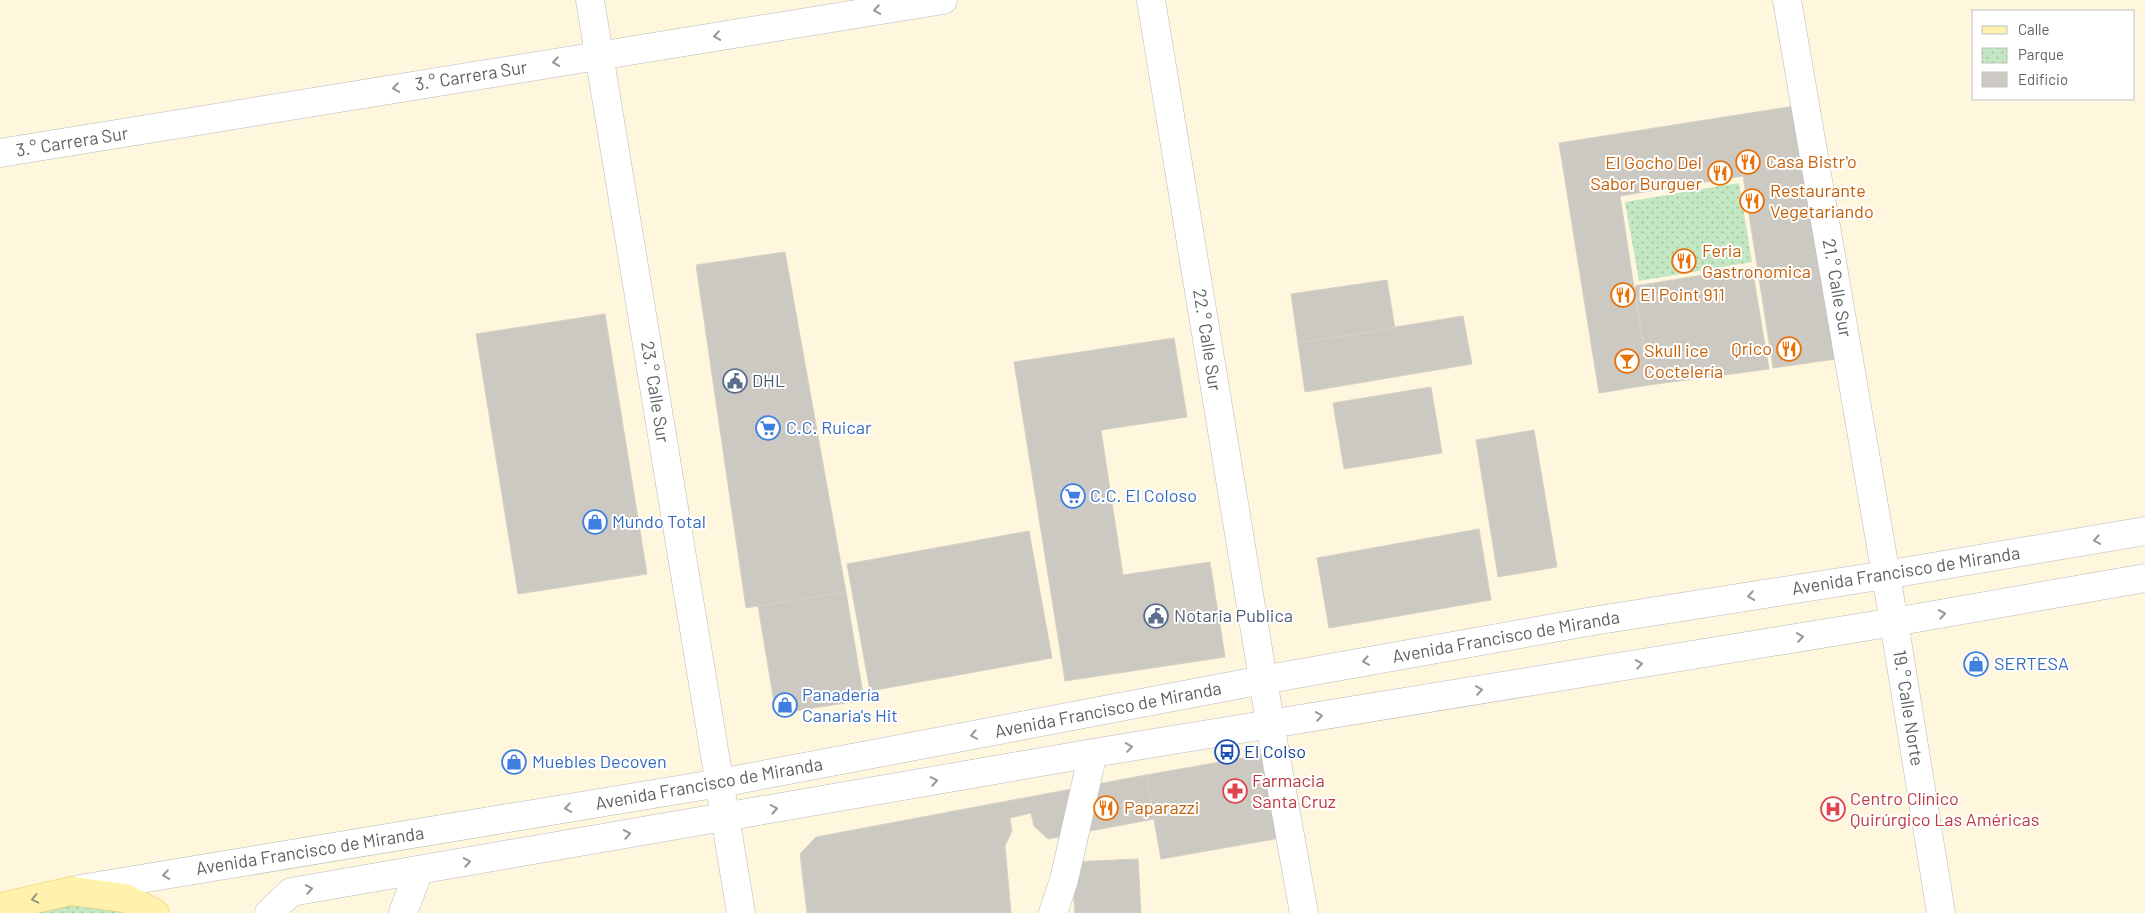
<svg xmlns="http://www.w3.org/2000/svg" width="2145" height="913" viewBox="0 0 2145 913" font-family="Barlow,sans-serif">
	<defs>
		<pattern id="park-dots" width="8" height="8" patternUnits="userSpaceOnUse" patternTransform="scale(1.25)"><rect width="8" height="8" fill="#c3e7c3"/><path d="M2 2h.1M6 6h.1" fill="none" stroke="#a2bfa2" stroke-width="1.8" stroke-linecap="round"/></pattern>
	</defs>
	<rect width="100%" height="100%" fill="#f0eee6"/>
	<!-- commercial -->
	<path fill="#fef6dd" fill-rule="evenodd" d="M0,0h2145v913h-2145zM1974,11h160v88h-160z"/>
	<!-- park -->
	<path fill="url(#park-dots)" d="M1739,183l13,79 -113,19 -14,-79z
		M71,905l50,7 3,1h-87z"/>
	<!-- building -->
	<path fill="#ccc9c3" stroke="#d5d0c4" d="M1795,106l41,253 -63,9 -30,-192 -123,20 29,189 -50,8 -40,-250z
		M785,252l61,340 -100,16 -50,-343z
		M1752,267l17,102 -120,16 -14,-99z
		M1387,280l8,49 -97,14 -7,-49z
		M605,314l42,260 -129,20 -42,-260z
		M1463,316l9,48 -167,28 -7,-49z
		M1174,338l13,79 -86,13 22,145 87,-13 15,95 -160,24 -51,-319z
		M1431,387l11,66 -98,16 -11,-66z
		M1534,430l23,137 -59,10 -22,-137z
		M1479,529l12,71 -162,28 -12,-70z
		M1029,531l23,127 -182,33 -23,-127z
		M846,592l18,108 -88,14 -18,-108z
		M1271,753l15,84 -125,22 -15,-84z
		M1146,775l8,44 -106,20 -14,-13 -3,-13 -21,5 2,13 -7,15 6,67h-204l-7,-59 16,-17z
		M1138,859l3,54h-66l-4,-51z"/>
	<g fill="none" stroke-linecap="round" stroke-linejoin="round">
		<!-- minor casing -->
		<g stroke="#b7b9bd" stroke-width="29">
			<path id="minor" d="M590,0l151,913
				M1151,0l124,752 29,161
				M1787,0l107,622 47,291
				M0,153l943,-153
				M80,889l640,-106 543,-103 330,-59 292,-46 260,-44
				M269,913l22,-21 802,-139 801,-131 251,-44
				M403,913l16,-43
				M1053,913l11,-33 29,-127"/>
		</g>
		<!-- major casing -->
		<g stroke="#f2c85d" stroke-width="29">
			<path id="major" d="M0,907l71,-16 54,7 30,15"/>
		</g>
		<!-- minor -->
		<use href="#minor" stroke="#fff" stroke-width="28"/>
		<!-- major -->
		<use href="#major" stroke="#fff2ac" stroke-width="28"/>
	</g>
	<!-- one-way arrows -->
	<defs><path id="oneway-chevron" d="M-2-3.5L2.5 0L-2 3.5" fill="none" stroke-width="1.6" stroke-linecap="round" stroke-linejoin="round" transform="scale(1.25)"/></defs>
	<g stroke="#96999c">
		<use href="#oneway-chevron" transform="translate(877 10) rotate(171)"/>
		<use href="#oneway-chevron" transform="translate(717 36) rotate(171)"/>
		<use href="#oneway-chevron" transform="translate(556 62) rotate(171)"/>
		<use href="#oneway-chevron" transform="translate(396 88) rotate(171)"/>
		<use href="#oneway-chevron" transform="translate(2097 540) rotate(170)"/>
		<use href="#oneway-chevron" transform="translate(1751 596) rotate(171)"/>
		<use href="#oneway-chevron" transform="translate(1942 614) rotate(-10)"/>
		<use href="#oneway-chevron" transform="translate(1800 637) rotate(-9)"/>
		<use href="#oneway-chevron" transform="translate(1366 661) rotate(170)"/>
		<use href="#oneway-chevron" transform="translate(1639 664) rotate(-9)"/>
		<use href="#oneway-chevron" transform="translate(1479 690) rotate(-9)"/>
		<use href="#oneway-chevron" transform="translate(1319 716) rotate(-9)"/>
		<use href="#oneway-chevron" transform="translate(974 735) rotate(169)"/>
		<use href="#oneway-chevron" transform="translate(1129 747) rotate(-9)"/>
		<use href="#oneway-chevron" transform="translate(934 781) rotate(-10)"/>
		<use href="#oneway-chevron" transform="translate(568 808) rotate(171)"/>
		<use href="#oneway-chevron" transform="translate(774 809) rotate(-10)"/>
		<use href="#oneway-chevron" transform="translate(627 834) rotate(-10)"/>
		<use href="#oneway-chevron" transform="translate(467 862) rotate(-10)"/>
		<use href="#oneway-chevron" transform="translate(166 875) rotate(171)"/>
		<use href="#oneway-chevron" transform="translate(309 889) rotate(-10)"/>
	</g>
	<use stroke="#96947f" href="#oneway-chevron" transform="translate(35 899) rotate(167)"/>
	<!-- icons -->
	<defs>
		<g id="restaurant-ring" transform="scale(1.25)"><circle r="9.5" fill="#fff" stroke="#e8710a" stroke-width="1.5"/><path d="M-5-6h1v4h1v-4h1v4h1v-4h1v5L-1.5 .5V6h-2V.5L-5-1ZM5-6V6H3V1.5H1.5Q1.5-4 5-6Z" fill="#e8710a"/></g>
		<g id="bar-ring" transform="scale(1.25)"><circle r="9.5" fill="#fff" stroke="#e8710a" stroke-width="1.5"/><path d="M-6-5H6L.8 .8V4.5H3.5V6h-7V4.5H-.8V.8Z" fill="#e8710a"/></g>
		<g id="civic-ring" transform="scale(1.25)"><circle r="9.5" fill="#fff" stroke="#5c6f8a" stroke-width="1.5"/><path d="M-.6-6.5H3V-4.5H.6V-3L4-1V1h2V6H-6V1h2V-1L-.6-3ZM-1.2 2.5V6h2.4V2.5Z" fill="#5c6f8a"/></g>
		<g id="supermarket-ring" transform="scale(1.25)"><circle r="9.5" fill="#fff" stroke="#3f7fe0" stroke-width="1.5"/><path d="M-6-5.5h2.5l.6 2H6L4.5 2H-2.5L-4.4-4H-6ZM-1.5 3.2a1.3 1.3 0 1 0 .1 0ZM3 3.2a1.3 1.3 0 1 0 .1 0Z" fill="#3f7fe0"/></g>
		<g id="shop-ring" transform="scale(1.25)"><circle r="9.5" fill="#fff" stroke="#3f7fe0" stroke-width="1.5"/><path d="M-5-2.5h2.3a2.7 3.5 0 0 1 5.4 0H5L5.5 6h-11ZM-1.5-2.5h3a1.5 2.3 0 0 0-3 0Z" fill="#3f7fe0"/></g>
		<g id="bus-ring" transform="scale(1.25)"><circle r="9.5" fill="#fff" stroke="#1a4fb4" stroke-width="1.5"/><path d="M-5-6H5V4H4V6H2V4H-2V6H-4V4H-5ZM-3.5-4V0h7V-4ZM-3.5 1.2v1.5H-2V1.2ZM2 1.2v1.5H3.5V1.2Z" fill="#1a4fb4"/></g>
		<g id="pharmacy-ring" transform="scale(1.25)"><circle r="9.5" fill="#fff" stroke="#e0444e" stroke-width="1.5"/><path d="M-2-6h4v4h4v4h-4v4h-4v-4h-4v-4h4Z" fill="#e0444e"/></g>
		<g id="hospital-ring" transform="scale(1.25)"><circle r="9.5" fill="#fff" stroke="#e0444e" stroke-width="1.5"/><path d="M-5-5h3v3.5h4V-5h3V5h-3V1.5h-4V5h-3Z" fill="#e0444e"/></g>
	</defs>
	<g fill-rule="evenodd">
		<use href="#restaurant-ring" x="1748" y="162"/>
		<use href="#restaurant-ring" x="1720" y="173"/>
		<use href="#restaurant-ring" x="1752" y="201"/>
		<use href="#restaurant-ring" x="1684" y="261"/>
		<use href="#restaurant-ring" x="1623" y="295"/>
		<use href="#restaurant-ring" x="1789" y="349"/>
		<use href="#bar-ring" x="1627" y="361"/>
		<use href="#civic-ring" x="735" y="381"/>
		<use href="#supermarket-ring" x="768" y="428"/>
		<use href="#supermarket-ring" x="1073" y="496"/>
		<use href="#shop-ring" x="595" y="522"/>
		<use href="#civic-ring" x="1156" y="616"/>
		<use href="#shop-ring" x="1976" y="664"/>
		<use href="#shop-ring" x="785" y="705"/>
		<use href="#bus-ring" x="1227" y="752"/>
		<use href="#shop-ring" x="514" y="762"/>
		<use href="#pharmacy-ring" x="1235" y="791"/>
		<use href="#restaurant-ring" x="1106" y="808"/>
		<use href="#hospital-ring" x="1833" y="809"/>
	</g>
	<g text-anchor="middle" stroke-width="4" stroke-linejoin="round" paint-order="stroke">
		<!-- street labels -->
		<g font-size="18" fill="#5e6267" stroke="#fff">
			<text transform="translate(471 76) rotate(-9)" y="6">3.° Carrera Sur</text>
			<text transform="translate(72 142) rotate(-9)" y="6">3.° Carrera Sur</text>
			<text transform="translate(1837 288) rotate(80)" y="6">21.° Calle Sur</text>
			<text transform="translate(1207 340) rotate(81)" y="6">22.° Calle Sur</text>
			<text transform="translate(655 392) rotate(81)" y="6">23.° Calle Sur</text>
			<text transform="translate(1906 571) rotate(-9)" y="6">Avenida Francisco de Miranda</text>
			<text transform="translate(1506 637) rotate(-10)" y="6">Avenida Francisco de Miranda</text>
			<text transform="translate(1908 708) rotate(81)" y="6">19.° Calle Norte</text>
			<text transform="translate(1108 710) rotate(-11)" y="6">Avenida Francisco de Miranda</text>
			<text transform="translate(709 784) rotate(-10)" y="6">Avenida Francisco de Miranda</text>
			<text transform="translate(310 851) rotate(-9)" y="6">Avenida Francisco de Miranda</text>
		</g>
		<!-- food labels -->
		<g font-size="18" fill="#c56008" stroke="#fff" text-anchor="start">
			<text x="1766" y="168">Casa Bistr'o</text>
			<text x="1702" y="169" text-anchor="end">El Gocho Del<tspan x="1702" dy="21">Sabor Burguer</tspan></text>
			<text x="1770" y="197">Restaurante<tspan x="1770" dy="21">Vegetariando</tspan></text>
			<text x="1702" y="257">Feria<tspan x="1702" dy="21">Gastronomica</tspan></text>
			<text x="1640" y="301">El Point 911</text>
			<text x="1772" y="355" text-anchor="end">Qrico</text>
			<text x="1644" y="357">Skull ice<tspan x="1644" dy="21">Coctelería</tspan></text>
			<text x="1124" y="814">Paparazzi</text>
		</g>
		<!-- service labels -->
		<g font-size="18" fill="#4e5e75" stroke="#fff" text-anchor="start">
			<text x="752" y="387">DHL</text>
			<text x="1174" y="622">Notaria Publica</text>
		</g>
		<!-- shop labels -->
		<g font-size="18" fill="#366cbe" stroke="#fff" text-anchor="start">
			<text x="786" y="434">C.C. Ruicar</text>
			<text x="1090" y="502">C.C. El Coloso</text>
			<text x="612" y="528">Mundo Total</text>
			<text x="1994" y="670">SERTESA</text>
			<text x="802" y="701">Panadería<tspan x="802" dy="21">Canaria's Hit</tspan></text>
			<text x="532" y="768">Muebles Decoven</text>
		</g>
		<!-- transit labels -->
		<g font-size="18" fill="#164399" stroke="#fff" text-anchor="start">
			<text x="1244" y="758">El Colso</text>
		</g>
		<!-- health labels -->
		<g font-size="18" fill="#be3a42" stroke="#fff" text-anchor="start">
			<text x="1252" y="787">Farmacia<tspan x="1252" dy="21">Santa Cruz</tspan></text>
			<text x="1850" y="805">Centro Clínico<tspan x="1850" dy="21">Quirúrgico Las Américas</tspan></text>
		</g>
	</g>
	<!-- legend -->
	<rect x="1972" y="10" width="162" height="90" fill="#ffffff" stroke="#bfc0c2"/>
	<rect x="1982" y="26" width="25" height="8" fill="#fff2ac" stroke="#bfc0c2"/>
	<text x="2018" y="35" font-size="15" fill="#5e6267">Calle</text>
	<rect x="1982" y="48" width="25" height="15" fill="url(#park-dots)" stroke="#bfc0c2"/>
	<text x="2018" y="60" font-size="15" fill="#5e6267">Parque</text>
	<rect x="1982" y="72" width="25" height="15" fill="#ccc9c3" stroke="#bfc0c2"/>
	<text x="2018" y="85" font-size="15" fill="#5e6267">Edificio</text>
</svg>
